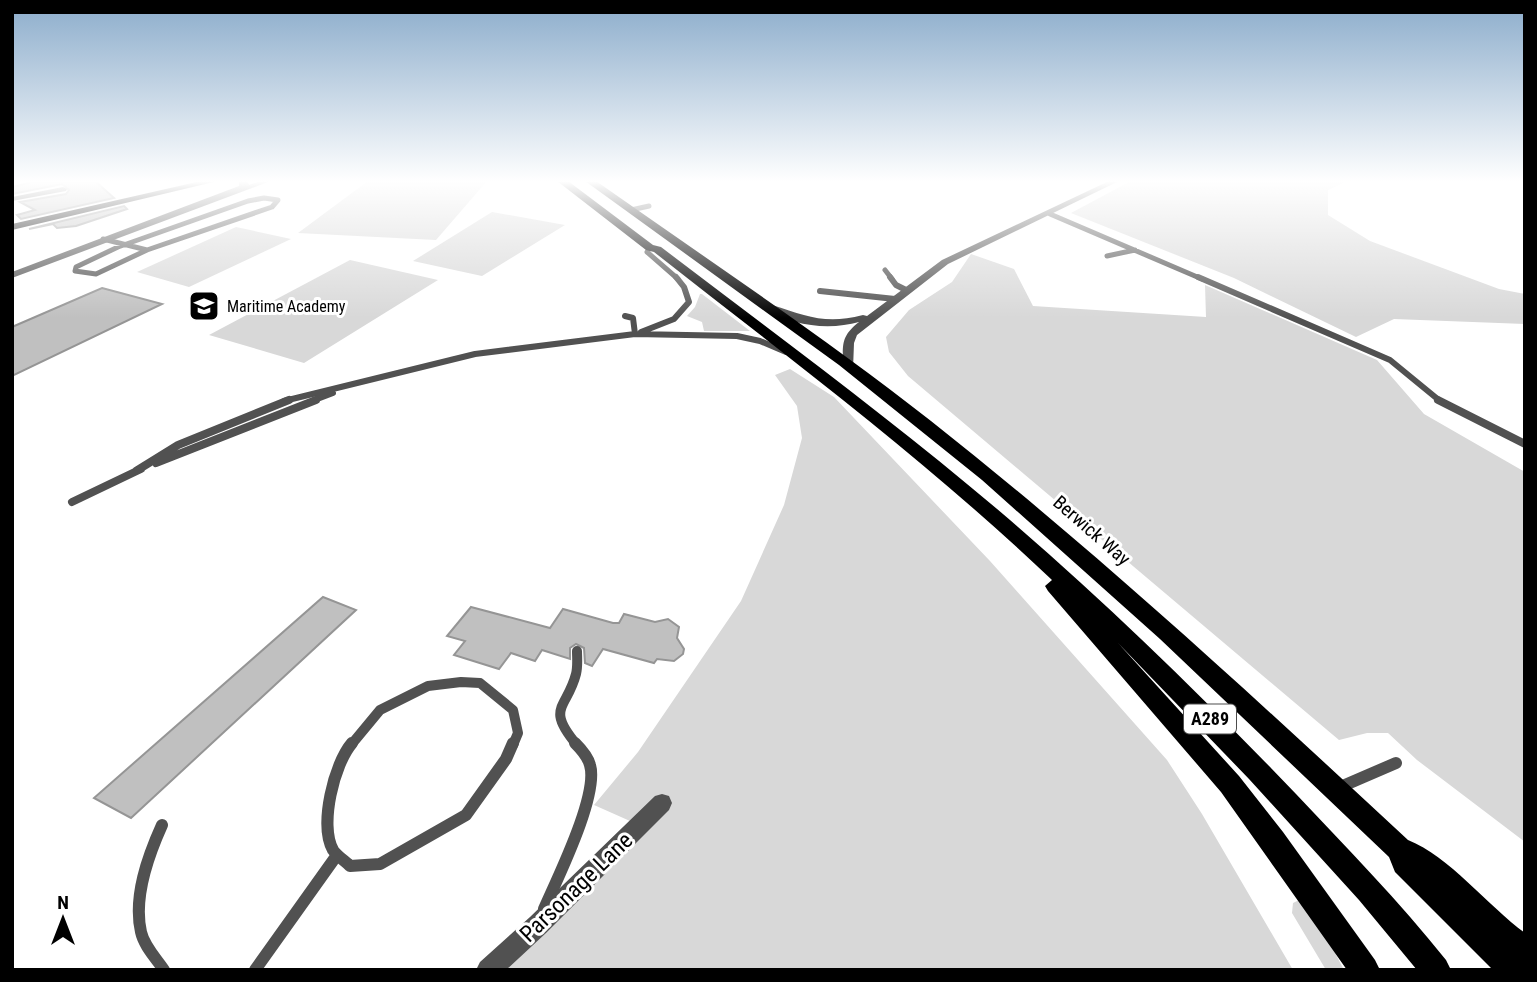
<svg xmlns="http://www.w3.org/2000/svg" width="1537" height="982" viewBox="0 0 1537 982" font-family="'Roboto Condensed',sans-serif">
	<rect width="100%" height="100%" fill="#fff"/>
	<!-- green -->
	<path fill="#d8d8d8" d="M368,181h119l-51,59 -138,-7z
		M1131,181h216l-19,9v25l42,26 129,48 26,5v30l-131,-5 -38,18 -122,-59 -163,-65z
		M492,212l73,13 -83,51 -69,-15z
		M236,227l55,12 -102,48 -52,-15z
		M971,254l43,15 19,37 173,11 -1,-32 172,75 47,54 101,58v370l-108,-82 -29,-27h-21l-28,7 -431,-364 -19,-24 -3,-15 23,-27 43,-28z
		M350,260l88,20 -134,83 -95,-28z
		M700,294h2l48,37h-46l-2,-9 -15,-6 8,-9z
		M790,369l44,28 156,164 177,199 35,54 91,156h-816l162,-145 -45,-20 44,-53 103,-151 43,-96 18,-67 -5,-32 -22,-31z
		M1303,898l20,32 21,40h-18l-34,-57 1,-10z"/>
	<!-- building -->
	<path fill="#c0c0c0" stroke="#959595" stroke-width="2" d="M36,181h59l19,17 -93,21 -4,-4 18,-5 -15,-8 46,-8 3,-4 -7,-6 -50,10v-7z
		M124,206l3,3 -51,17 -19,2 -4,-4 -24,5z
		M102,288l60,16 -150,72v-49z
		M323,597l33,13 -225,208 -37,-20z
		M471,607l79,21 13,-19 50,14h6l5,-9 31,8 13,-3 11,8 -2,11 7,11 -1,5 -9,7 -17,-2 -3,4 -51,-14 -11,17 -7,-3 -1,-15 -8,-4 -6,4v11l-28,-9 -7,11 -24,-8 -12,16 -45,-14 11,-14 -18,-5z"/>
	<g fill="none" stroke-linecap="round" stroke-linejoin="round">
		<!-- lane-far4 -->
		<path stroke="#515151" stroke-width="5" d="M264,198l14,2 -6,7 -125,43 -51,24 -21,-3 1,-4 42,-20 130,-46z
			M631,210l18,-4
			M1050,214l152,65
			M103,239l44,11
			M650,248l-3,4 31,27
			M1107,256l28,-6
			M885,270l7,9"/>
		<!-- lane-far3 -->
		<path stroke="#515151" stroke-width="6" d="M890,277l6,8 10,5
			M1198,277l192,83 50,41
			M820,291l75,8
			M625,316l8,2 2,16
			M641,332l33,-13 15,-17 -5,-15 -8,-10
			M284,401l191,-47 160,-20 102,2 23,5 26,11
			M312,401l21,-8"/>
		<!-- lane-far2 -->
		<path stroke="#515151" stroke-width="8" d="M1438,400l87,44
			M156,463l160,-63
			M136,471l42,-26 111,-45
			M72,502l69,-33"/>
		<!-- lane-far1 -->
		<path stroke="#515151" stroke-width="10" d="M351,745l29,-35 48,-24 33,-4 19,1 33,27 5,23 -5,12
			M577,745c-32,-38 -10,-36 -1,-71 2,-8 1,-16 1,-23"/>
		<!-- lane -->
		<path stroke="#515151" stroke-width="12" d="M352,743c-18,21 -33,82 -19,107 4,6 12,11 17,16l30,-2 86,-49 40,-56 7,-16
			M1338,788l58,-25
			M162,825c-14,31 -29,72 -21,107 3,14 15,26 23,38
			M544,909c13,-30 55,-114 46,-144 -2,-8 -9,-16 -15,-22
			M255,970l82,-115"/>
		<!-- street -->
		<path fill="#515151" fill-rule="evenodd" d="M239,181h8l2,4 11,-4h11l-259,97v-6l227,-86z
			M1109,181h10l-171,83 -91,71 -3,8 -1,26 -4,1 -6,-3c0,-22 -3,-30 16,-45 -28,8 -68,5 -92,-14l5,-3c35,11 53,20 91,10l4,1 75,-56z
			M63,187l4,2 -1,2 -54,10v-4z
			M662,794l7,2 3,7 -3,7 -123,123 -40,37h-30l4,-8 50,-45 125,-121z"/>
		<!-- primary -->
		<path fill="#000" fill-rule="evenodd" d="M201,181h17l-206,49v-6z
			M557,181h11l85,64 8,2c117,89 237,177 349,273 100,86 194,178 286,274 51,54 103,107 150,166l5,10h-34l-58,-70 -110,-121 -131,-136 121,133 44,56 92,128 5,10h-33l-126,-178 -173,-201 -3,-5 7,-6c-125,-119 -263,-222 -398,-328l-8,-2z
			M585,181h11c112,79 227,155 335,240 166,131 322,275 477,419 41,16 80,66 117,93v37h-32l-98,-98 -6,-15 -229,-218 -178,-159 -143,-115z"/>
	</g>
	<!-- sky -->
	<linearGradient id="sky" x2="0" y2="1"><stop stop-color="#8baccb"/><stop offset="0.57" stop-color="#fff"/><stop offset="1" stop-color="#fff" stop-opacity="0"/></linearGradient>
	<rect width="1537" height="318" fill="url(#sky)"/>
	<!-- icons -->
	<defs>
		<g id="school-square" transform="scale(1.575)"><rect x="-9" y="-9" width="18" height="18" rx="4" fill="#000" stroke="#fff"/><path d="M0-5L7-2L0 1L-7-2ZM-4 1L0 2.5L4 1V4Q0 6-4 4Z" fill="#fff"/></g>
	</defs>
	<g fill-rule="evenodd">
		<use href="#school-square" x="204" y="306"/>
	</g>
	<g text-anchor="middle" stroke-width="6" stroke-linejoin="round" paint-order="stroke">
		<!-- far-poi labels -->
		<g font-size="16" fill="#000" stroke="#fff" text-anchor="start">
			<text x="227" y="312">Maritime Academy</text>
		</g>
		<!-- shield labels -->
		<rect fill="#fff" stroke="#4c4c4c" stroke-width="2" x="1184" y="704.5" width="52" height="29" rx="5"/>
		<g font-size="18" font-weight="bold" fill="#000">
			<text x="1210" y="725">A289</text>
		</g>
		<!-- street labels -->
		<g font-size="19" fill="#000" stroke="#fff">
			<text transform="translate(1092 530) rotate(41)" y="7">Berwick Way</text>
		</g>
		<!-- near-street labels -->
		<g font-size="23" fill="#000" stroke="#fff">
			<text transform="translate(576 887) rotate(-44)" y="8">Parsonage Lane</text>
		</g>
	</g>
	<!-- border -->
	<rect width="1537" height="982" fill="none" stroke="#000000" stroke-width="28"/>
	<!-- north arrow -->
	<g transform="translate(63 919)" stroke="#ffffff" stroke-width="5" paint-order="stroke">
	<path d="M0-5L12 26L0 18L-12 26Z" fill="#000000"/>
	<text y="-10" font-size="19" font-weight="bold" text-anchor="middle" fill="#000000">N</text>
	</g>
</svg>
